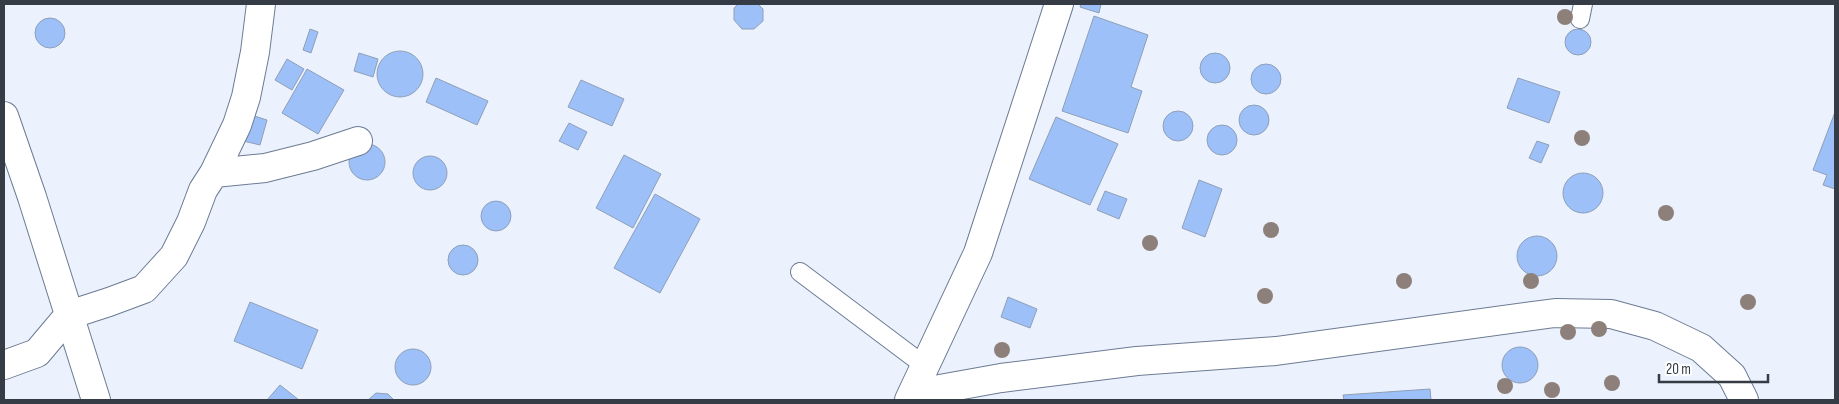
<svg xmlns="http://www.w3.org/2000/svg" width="1839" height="404" viewBox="0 0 1839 404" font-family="'Sofia Sans Condensed',sans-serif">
	<rect width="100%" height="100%" fill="#ebf2fd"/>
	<!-- building -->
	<path fill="#9cc0f7" stroke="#8f9fb8" d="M738,4h20l5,5v12l-9,8h-12l-8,-9v-12z
		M1081,4h20l-2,9 -19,-6z
		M1094,16l54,19 -17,52 11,4 -14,42 -66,-22z
		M35 33a15 15 0 1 1 30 0a15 15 0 1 1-30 0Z
		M1565 42a13 13 0 1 1 26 0a13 13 0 1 1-26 0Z
		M310,29l8,3 -7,21 -8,-3z
		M377 74a23 23 0 1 1 46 0a23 23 0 1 1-46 0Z
		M1200 68a15 15 0 1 1 30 0a15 15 0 1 1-30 0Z
		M359,53l19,6 -5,18 -19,-6z
		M287,59l17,10 -12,21 -17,-10z
		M1251 79a15 15 0 1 1 30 0a15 15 0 1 1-30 0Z
		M307,69l37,21 -26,44 -36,-21z
		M436,78l52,23 -11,24 -51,-23z
		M1518,78l42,14 -11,31 -42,-15z
		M581,80l43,19 -12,27 -44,-19z
		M1239 120a15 15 0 1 1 30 0a15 15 0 1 1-30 0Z
		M1163 126a15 15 0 1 1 30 0a15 15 0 1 1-30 0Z
		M242,112l25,8 -7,25 -25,-6z
		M1835,112v77l-12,-4 4,-10 -14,-5z
		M1056,117l62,27 -28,61 -61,-26z
		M569,123l18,9 -9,18 -19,-9z
		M1207 140a15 15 0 1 1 30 0a15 15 0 1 1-30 0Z
		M1537,141l12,4 -8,18 -12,-5z
		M349 162a18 18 0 1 1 36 0a18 18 0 1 1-36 0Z
		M624,155l37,19 -28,54 -37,-20z
		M413 173a17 17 0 1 1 34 0a17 17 0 1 1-34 0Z
		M1563 193a20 20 0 1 1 40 0a20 20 0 1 1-40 0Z
		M1199,180l23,9 -17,48 -23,-9z
		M1105,191l22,8 -8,20 -22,-9z
		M655,194l45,25 -40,74 -46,-25z
		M481 216a15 15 0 1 1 30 0a15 15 0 1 1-30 0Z
		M1517 256a20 20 0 1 1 40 0a20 20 0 1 1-40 0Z
		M448 260a15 15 0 1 1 30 0a15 15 0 1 1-30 0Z
		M1008,297l29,12 -7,19 -29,-11z
		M250,302l68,28 -16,39 -68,-28z
		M1502 365a18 18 0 1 1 36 0a18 18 0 1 1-36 0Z
		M395 367a18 18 0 1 1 36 0a18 18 0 1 1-36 0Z
		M280,385l19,15h-32z
		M1430,389l1,11h-87l-1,-5z
		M376,393l12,1 6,6h-26z"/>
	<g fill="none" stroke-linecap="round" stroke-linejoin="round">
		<!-- service casing -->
		<g stroke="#6c7b93" stroke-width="20">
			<path id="service" d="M1580,19l3,-15
				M800,272l125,94"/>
		</g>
		<!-- minor casing -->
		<g stroke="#6c7b93" stroke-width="30">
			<path id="minor" d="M4,116l28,81 64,203
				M214,173l51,-5 48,-12 45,-15
				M4,365l33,-12 32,-38 40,-13 35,-13 30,-33 17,-34 12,-32 11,-17 23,-48 9,-28 9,-45 6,-48
				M912,394l89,-16 136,-17 139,-10 279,-38 56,1 44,12 46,22 31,28 12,24"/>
		</g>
		<!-- tertiary casing -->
		<g stroke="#6c7b93" stroke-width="30">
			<path id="tertiary" d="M909,400l69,-147 81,-249"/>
		</g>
		<!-- service -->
		<use href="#service" stroke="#fff" stroke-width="18"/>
		<!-- minor -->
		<use href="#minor" stroke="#fff" stroke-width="28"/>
		<!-- tertiary -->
		<use href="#tertiary" stroke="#fff" stroke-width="28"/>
	</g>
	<!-- trees -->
	<g fill="#8d807a">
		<circle cx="1565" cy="17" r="8"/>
		<circle cx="1582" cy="138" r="8"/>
		<circle cx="1666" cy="213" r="8"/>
		<circle cx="1271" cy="230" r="8"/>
		<circle cx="1150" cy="243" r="8"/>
		<circle cx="1404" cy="281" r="8"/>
		<circle cx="1531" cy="281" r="8"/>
		<circle cx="1265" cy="296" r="8"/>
		<circle cx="1748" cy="302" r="8"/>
		<circle cx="1599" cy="329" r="8"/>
		<circle cx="1568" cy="332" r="8"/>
		<circle cx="1002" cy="350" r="8"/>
		<circle cx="1612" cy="383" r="8"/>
		<circle cx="1505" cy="386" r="8"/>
		<circle cx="1552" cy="390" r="8"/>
	</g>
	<!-- border -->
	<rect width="1839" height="404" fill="none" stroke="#353c46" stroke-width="10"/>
	<!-- scale -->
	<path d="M1659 374v8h109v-8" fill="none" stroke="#353c46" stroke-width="2.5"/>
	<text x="1666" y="374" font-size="15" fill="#353c46" stroke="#ffffff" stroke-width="4" paint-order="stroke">20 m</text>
</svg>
